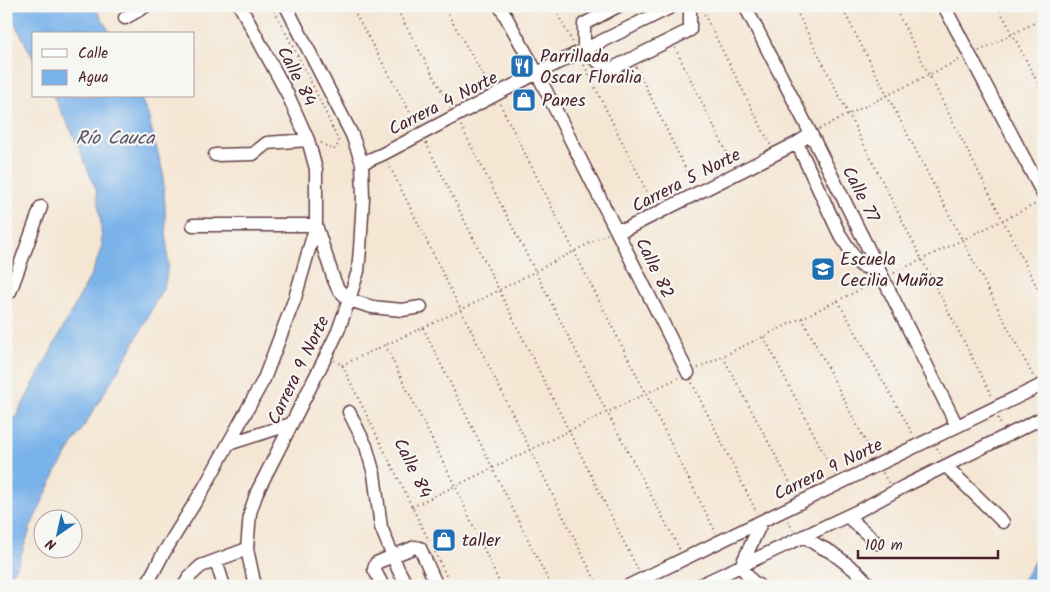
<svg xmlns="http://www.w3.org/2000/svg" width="1050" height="592" viewBox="0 0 1050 592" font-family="Kalam,sans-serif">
	<rect width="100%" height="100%" fill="#f6f6f2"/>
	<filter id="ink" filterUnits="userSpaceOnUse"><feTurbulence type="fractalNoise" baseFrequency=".02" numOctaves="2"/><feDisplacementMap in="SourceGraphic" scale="10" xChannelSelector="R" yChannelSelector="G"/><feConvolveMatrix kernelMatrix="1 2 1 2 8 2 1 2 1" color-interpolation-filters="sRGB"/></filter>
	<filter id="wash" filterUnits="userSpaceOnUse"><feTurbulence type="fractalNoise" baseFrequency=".0096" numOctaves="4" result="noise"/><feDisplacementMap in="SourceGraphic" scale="20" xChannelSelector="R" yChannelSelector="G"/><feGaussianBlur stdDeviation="1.12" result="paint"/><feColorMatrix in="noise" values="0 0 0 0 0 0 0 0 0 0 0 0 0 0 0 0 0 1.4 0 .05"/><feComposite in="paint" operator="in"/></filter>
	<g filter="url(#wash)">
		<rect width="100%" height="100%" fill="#f4e6d3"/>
		<!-- water -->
		<path fill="#7ab3ea" stroke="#62698a" d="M6,6h88l17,28h-77v26z
			M53,96h87l8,19 15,58 5,91 -3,20 -34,65 -75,123 -25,54 -12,35 -13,21v-153l11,-14 74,-140 11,-26 -1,-25 -5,-35 -24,-57z
			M1044,544v36l-3,6h-21z"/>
	</g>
	<g filter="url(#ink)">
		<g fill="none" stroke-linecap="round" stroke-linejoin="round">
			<!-- minor casing -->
			<g stroke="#643d44" stroke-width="15">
				<path id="minor" d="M500,6l37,67 151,300
					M618,6l-34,18v27l25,19 81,-40v-24
					M745,6l66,128 146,292
					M944,6l100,190
					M125,18l21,-12
					M797,143l42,90 20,31c6,5 11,4 18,2
					M215,155l38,-1 14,-11 41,-3
					M362,163l21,-9 154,-81 136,-67
					M193,225h123
					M316,225l18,55 4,9 11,11 23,7 30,3 19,-3
					M616,229h10l171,-86 14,-9
					M6,295l4,-3 4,-11 27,-74
					M349,412l17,34 8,28 7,53 17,42 9,17
					M228,444l63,-20
					M946,466l57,56
					M847,516l30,27
					M804,536l13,9 14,7 25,19 15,15
					M216,561l8,25
					M146,586l17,-32 41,-66 60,-109 31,-81 21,-73v-56l-8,-29 -21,-47 -47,-87
					M184,586l6,-10 11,-10 46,-17
					M255,586l-8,-37 3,-36 7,-21 68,-134 13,-27 11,-31 9,-29 2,-22 3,-51 -1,-35 -10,-28 -66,-129
					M383,586l-9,-17 2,-6 39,-16 5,1 17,38
					M628,586l416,-202
					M698,586l164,-77 43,-23 139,-69
					M759,586l-8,-6 -10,-14 21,-45"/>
			</g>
			<!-- path -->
			<path stroke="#643d44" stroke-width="2" stroke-dasharray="1 4" stroke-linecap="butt" d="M272,6l43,84 24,52 -3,6 -3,2 -13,-8
				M351,6l66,119
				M395,6l56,102
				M443,6l46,79
				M553,6l20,37
				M794,6l128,254 71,138
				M841,6l193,372
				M894,6l150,295
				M998,6l46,89
				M702,10l69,136
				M675,48l57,115
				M979,51l65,-33
				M584,65l69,139
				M636,67l57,117
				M500,104l216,429
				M461,126l146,286 73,138
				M819,129l142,-70
				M426,143l212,427
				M388,163l210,423
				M894,273l144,-70
				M838,301l76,135
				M802,318l71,138
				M423,328l128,258
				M764,337l71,138
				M385,345l70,141 46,100
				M723,357l73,137
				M334,361l8,4 87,176
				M342,365l119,-55 146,-76
				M698,368l176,-85
				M692,383l65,130
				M998,418l4,9
				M937,448l5,9
				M883,473l6,11
				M412,507l266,-129
				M788,521l5,9
				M435,552l16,34"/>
			<!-- minor -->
			<use href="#minor" stroke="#fff" stroke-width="12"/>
		</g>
	</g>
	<!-- icons -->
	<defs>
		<g id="restaurant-square" transform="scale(1.25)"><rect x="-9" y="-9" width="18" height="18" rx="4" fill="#1f6fb2" stroke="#f6f6f2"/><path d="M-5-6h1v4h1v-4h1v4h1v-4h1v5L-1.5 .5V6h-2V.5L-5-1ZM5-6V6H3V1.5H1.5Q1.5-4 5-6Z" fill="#fff"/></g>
		<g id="shop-square" transform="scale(1.25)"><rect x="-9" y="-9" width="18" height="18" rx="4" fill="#1f6fb2" stroke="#f6f6f2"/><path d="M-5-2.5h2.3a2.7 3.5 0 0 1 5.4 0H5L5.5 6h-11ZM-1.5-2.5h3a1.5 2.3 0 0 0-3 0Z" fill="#fff"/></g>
		<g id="school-square" transform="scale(1.25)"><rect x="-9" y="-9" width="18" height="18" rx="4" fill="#1f6fb2" stroke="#f6f6f2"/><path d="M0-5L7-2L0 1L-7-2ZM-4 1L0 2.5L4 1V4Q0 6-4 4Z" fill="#fff"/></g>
	</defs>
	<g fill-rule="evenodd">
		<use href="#restaurant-square" x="522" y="66"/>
		<use href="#shop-square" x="524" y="100"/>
		<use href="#school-square" x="823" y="269"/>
		<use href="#shop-square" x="444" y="540"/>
	</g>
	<g text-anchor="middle" stroke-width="4.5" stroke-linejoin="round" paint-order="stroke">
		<!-- poi labels -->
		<g font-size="18" fill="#4a1f2b" stroke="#f6f6f2" text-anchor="start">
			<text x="540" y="62">Parrillada<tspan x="540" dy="21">Oscar Floralia</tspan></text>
			<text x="542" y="106">Panes</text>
			<text x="840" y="265">Escuela<tspan x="840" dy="21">Cecilia Muñoz</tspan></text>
			<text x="462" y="546">taller</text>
		</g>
		<!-- street labels -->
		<g font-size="18" fill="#4a1f2b" stroke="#f6f6f2">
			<text transform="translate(297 76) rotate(63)" y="6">Calle 84</text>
			<text transform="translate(443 103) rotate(-27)" y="6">Carrera 4 Norte</text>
			<text transform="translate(686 180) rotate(-27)" y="6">Carrera 5 Norte</text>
			<text transform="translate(861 194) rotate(63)" y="6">Calle 77</text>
			<text transform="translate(655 268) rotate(64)" y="6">Calle 82</text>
			<text transform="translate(298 370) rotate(-64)" y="6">Carrera 9 Norte</text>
			<text transform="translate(413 468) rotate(64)" y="6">Calle 84</text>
			<text transform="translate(828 469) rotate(-26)" y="6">Carrera 9 Norte</text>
		</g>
		<!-- water labels -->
		<g font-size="19" font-style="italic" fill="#5b536e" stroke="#f6f6f2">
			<text x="115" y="144">Río Cauca</text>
		</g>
	</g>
	<!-- margin -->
	<rect width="1050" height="592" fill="none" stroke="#f6f6f2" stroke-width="25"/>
	<!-- legend -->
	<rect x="32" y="32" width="162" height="65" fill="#f6f6f2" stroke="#b1a0a2"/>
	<rect x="42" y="49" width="25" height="8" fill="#ffffff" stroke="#b1a0a2"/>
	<text x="78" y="58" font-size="15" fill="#4a1f2b">Calle</text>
	<rect x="42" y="70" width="25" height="15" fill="#7ab3ea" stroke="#b1a0a2"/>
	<text x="78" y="82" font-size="15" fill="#4a1f2b">Agua</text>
	<!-- north arrow -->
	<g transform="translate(58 534) rotate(214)"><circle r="24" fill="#f6f6f2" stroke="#b1a0a2"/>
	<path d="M0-4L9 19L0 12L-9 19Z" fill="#1f6fb2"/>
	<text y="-8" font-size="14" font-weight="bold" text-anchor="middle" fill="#4a1f2b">N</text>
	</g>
	<!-- scale -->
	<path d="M858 550v8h140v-8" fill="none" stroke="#4a1f2b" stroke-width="2.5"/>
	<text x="865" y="550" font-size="15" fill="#4a1f2b" stroke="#f6f6f2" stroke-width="4" paint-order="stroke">100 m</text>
</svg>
